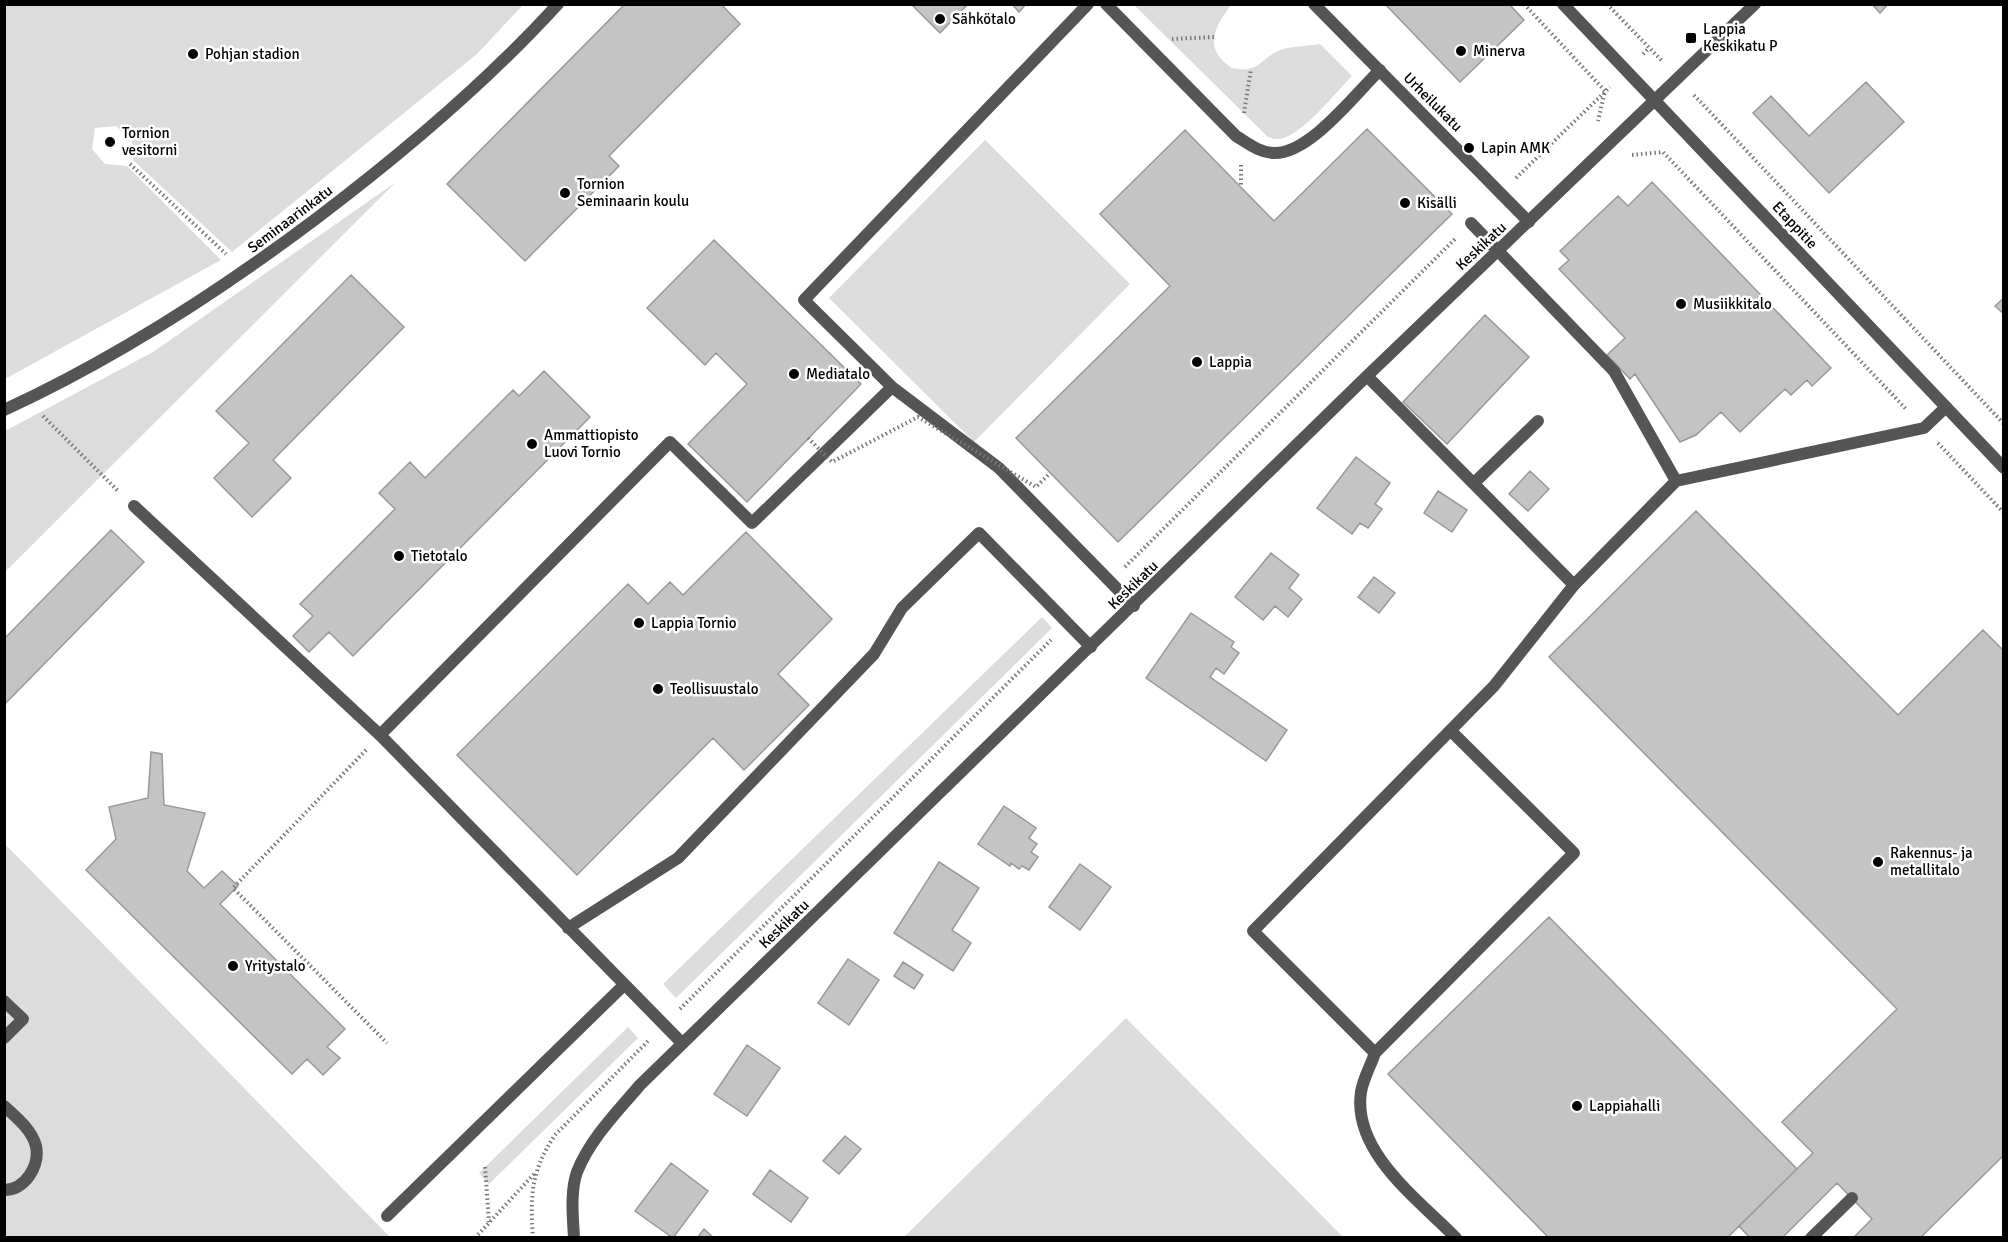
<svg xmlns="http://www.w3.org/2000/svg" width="2008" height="1242" viewBox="0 0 2008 1242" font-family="Signika,sans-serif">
	<rect width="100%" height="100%" fill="#fff"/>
	<!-- green -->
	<path fill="#dcdcdc" d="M5,4h518v1l-46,49 -245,198 -99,-92 -1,-18 -16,-16 -21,2 -3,21 13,15 22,2 94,94 -216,119z
		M1137,4l94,1c-16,22 -29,43 1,63 27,6 27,-8 46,-17 12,-5 30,-5 42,-7l32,32c-17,17 -44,52 -66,61 -6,3 -12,2 -18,0l-133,-131z
		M985,140l145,144 -156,158 -145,-144z
		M396,182l-391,390v-141l148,-79z
		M1042,617l10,11 -376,370 -13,-14z
		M5,844l385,393h-385z
		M1126,1018l217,219h-439z
		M628,1027l10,11 -149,146 -10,-11z"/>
	<!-- building -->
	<path fill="#c4c4c4" stroke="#999" stroke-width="1.5" d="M625,4h96l19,20 -131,132 10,10 -94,95 -78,-77z
		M911,4h57l-28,29z
		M1012,4h14l-7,8z
		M1385,4h124l15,16 -64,62z
		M1872,4h16l-8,9z
		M1866,82l38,40 -75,71 -76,-80 18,-17 38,40z
		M1367,129l85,85 -334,328 -102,-104 154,-152 -70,-72 85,-84 89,91z
		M1652,182l179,186 -19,18 -5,-6 -16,15 -6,-6 -45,43 -19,-20 -25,23 -16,7 -45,-68 -5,5 -23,-24 18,-17 -66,-69 10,-9 -9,-9 58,-55 10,10z
		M714,240l147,144 -114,118 -59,-58 59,-60 -31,-31 -11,12 -58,-57z
		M351,275l53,52 -131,133 18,18 -39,39 -38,-39 35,-35 -33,-32z
		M2004,298v16l-9,-8z
		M1485,315l44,42 -82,87 -44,-42z
		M544,371l46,46 -237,239 -24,-24 -20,20 -16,-16 20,-20 -13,-12 95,-95 -16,-16 31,-31 15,16 88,-88 6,6z
		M1356,457l34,26 -15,21 7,5 -14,19 -8,-5 -8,11 -35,-26z
		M1530,471l19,18 -21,22 -19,-17z
		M1438,491l29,19 -15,22 -28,-19z
		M1696,511l202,204 85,-85 21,21v504l-84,83h-67l19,-19 -35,-36 -55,55h-32l-11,-12 74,-73 -31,-31 115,-113 -348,-352z
		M111,530l33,32 -140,143v-66z
		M746,532l86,87 -54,55 31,31 -65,65 -31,-32 -136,137 -120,-120 171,-171 20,20 22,-22 13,13z
		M1271,553l28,22 -10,13 13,11 -14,18 -13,-11 -12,14 -28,-23z
		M1374,577l21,16 -16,20 -21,-16z
		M1191,613l43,29 -3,5 8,6 -15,21 -8,-6 -6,9 77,53 -21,31 -120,-83z
		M151,752l11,2 2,51 41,8 -18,58 17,17 18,-17 16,15 -18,18 125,125 -18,18 13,11 -17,17 -16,-16 -15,15 -206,-204 30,-31 -7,-32 39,-9z
		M1004,806l32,22 -7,10 8,6 -6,8 7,5 -9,13 -7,-4 -3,3 -8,-6 -1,3 -32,-22z
		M939,862l40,26 -27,42 19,13 -18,28 -59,-38z
		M1080,864l31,23 -31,43 -31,-23z
		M1549,917l248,252 -70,69h-178l-161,-164z
		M848,959l31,21 -30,45 -31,-22z
		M903,962l20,13 -9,14 -20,-13z
		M747,1045l33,23 -33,48 -33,-22z
		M845,1136l16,13 -22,25 -16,-13z
		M671,1163l37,28 -35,47 -38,-27z
		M770,1170l38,28 -17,24 -38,-28z
		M704,1229l10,9h-17z"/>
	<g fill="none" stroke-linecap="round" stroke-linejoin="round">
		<!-- path -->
		<path stroke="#777" stroke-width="4" stroke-dasharray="1.5 3" stroke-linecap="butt" d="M1524,4l81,87 -7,30
			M1607,4l55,57
			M1172,39l42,-2
			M1643,54l6,-6
			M1694,95l310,329
			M1244,113l7,-44
			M1632,155l31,-3 243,257
			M130,164l96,90
			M1241,165v22
			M1516,178l94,-91
			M43,416l75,75
			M1938,443l66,70
			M1125,567l331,-329
			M366,750l-133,138 154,155
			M680,1009l371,-369
			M485,1167l4,55
			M475,1238l60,-65
			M533,1238c-3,-43 -2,-67 22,-103l94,-95"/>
		<!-- lane -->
		<path stroke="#555" stroke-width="12" d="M1088,4l-284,296 88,87 107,81 135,138
			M1106,4l130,132c12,7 22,16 37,17 36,2 82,-59 107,-83
			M1314,4l215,218
			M1471,223l143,148 62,110
			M134,506l246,229 302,308
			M1451,731l123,122 -199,200c-4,12 -12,26 -14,39 -9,60 58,108 95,146
			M380,735l290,-293 82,81 140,-136
			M568,928l110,-70 196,-204 28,-46 77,-75 112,114
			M4,1001l19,18 -19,19
			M1375,1053l-122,-122 241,-245 80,-101 102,-104 248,-53 22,-21
			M4,1106c12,11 28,24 32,40 4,20 -11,44 -32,44
			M387,1216l237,-231
			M1811,1238l41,-40"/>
		<!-- street -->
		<path stroke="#555" stroke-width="12" d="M1563,4l441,464
			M1367,376l207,209
			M4,410c111,-51 216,-119 313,-192 86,-65 168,-134 241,-214
			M1474,483l64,-62
			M574,1238c-1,-20 -4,-47 3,-66 13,-33 40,-60 63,-87l727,-709 388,-372"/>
		<!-- path-bridge -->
		<path stroke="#777" stroke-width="4" stroke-dasharray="1.5 3" stroke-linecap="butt" d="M808,438l24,24 86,-45 118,70 14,-14"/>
	</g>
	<!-- markers -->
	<g fill="#000" stroke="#fff" stroke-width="2">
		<circle cx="940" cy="19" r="6"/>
		<rect x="1685" y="32" width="12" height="12" rx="3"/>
		<circle cx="1461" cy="51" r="6"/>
		<circle cx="193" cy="54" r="6"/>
		<circle cx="110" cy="142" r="6"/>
		<circle cx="1469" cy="148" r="6"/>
		<circle cx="565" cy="193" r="6"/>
		<circle cx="1405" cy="203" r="6"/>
		<circle cx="1681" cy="304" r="6"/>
		<circle cx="1197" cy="362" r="6"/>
		<circle cx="794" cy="374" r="6"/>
		<circle cx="532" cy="444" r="6"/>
		<circle cx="399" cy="556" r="6"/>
		<circle cx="639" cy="623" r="6"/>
		<circle cx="658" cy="689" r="6"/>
		<circle cx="1878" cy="862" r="6"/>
		<circle cx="233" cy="966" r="6"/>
		<circle cx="1577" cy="1106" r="6"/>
	</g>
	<g text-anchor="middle" stroke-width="5" stroke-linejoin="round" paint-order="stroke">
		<!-- poi labels -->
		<g font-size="15" fill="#000" stroke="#fff" text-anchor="start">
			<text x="952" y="24">Sähkötalo</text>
			<text x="1703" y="34">Lappia<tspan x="1703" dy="17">Keskikatu P</tspan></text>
			<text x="1473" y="56">Minerva</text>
			<text x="205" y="59">Pohjan stadion</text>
			<text x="122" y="138">Tornion<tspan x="122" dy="17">vesitorni</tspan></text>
			<text x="1481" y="153">Lapin AMK</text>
			<text x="577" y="189">Tornion<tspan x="577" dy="17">Seminaarin koulu</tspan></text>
			<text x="1417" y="208">Kisälli</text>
			<text x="1693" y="309">Musiikkitalo</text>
			<text x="1209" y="367">Lappia</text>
			<text x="806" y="379">Mediatalo</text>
			<text x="544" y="440">Ammattiopisto<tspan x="544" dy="17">Luovi Tornio</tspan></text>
			<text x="411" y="561">Tietotalo</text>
			<text x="651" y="628">Lappia Tornio</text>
			<text x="670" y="694">Teollisuustalo</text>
			<text x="1890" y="858">Rakennus- ja<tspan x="1890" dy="17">metallitalo</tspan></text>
			<text x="245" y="971">Yritystalo</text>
			<text x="1589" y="1111">Lappiahalli</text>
		</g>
		<!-- street labels -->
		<g font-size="15" fill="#000" stroke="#fff">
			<text transform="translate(1433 102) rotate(45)" y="5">Urheilukatu</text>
			<text transform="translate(290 219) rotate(-37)" y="5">Seminaarinkatu</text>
			<text transform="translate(1795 225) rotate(47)" y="5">Etappitie</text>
			<text transform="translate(1481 246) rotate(-43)" y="5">Keskikatu</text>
			<text transform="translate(1133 585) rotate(-44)" y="5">Keskikatu</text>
			<text transform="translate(784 924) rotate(-44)" y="5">Keskikatu</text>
		</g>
	</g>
	<!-- border -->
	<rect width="2008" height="1242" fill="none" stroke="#000000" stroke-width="12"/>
</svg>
